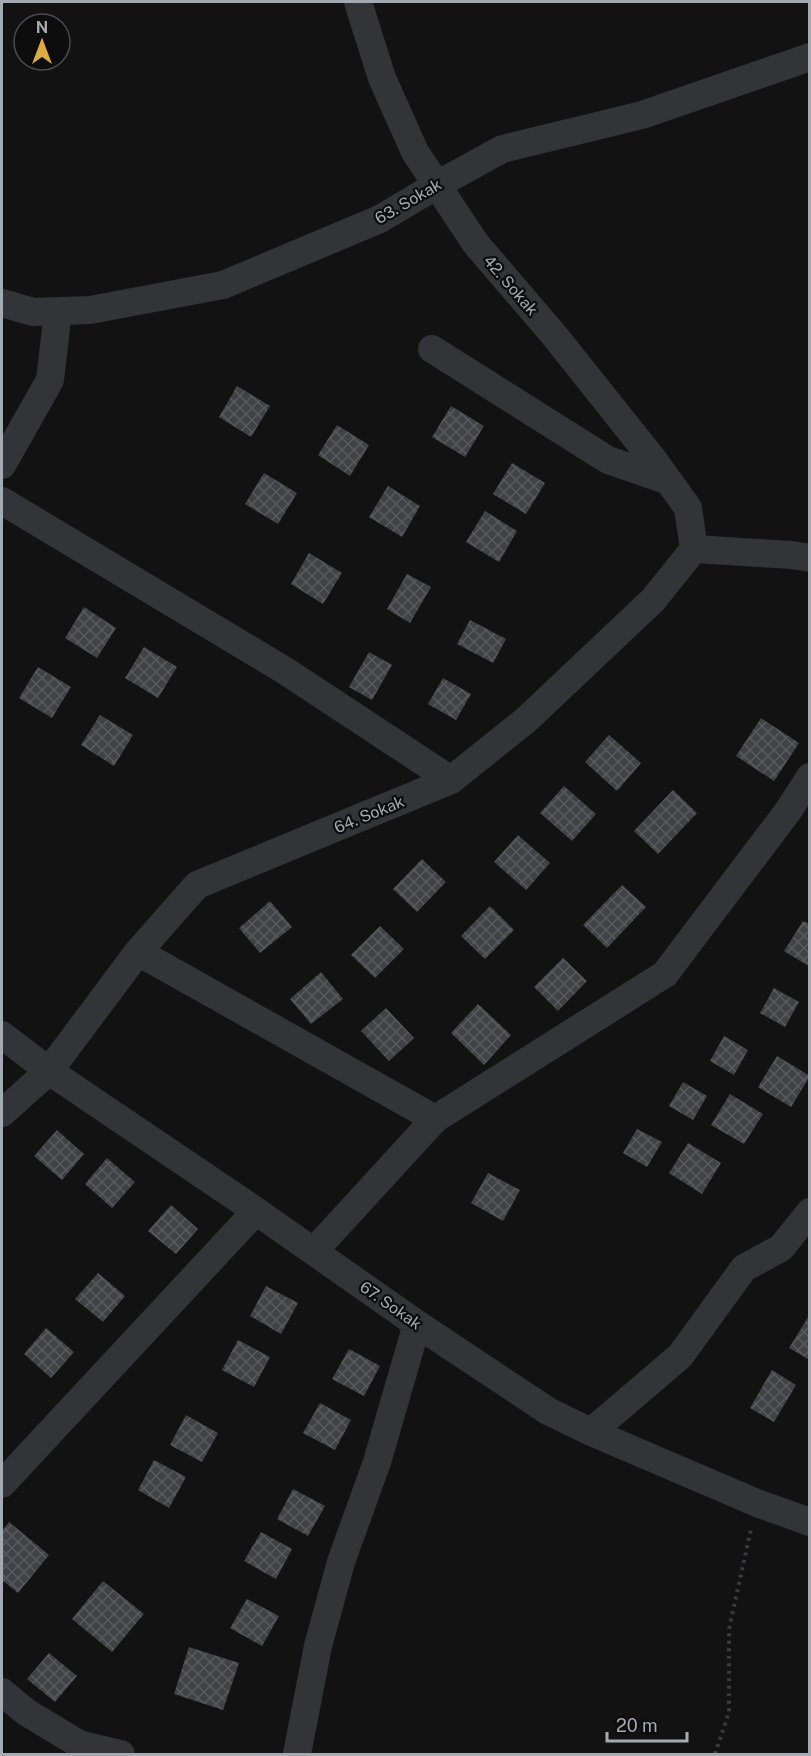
<svg xmlns="http://www.w3.org/2000/svg" width="811" height="1756" viewBox="0 0 811 1756" font-family="'Public Sans',sans-serif">
	<defs>
		<pattern id="building-cross-hatch" width="8" height="8" patternUnits="userSpaceOnUse" patternTransform="scale(1.5)"><rect width="8" height="8" fill="#414246"/><path d="M0 0l8 8M0 8l8-8" fill="none" stroke="#595a5e"/></pattern>
	</defs>
	<rect width="100%" height="100%" fill="#121213"/>
	<!-- building -->
	<path fill="url(#building-cross-hatch)" d="M237,386l33,20 -19,31 -32,-20z
		M451,406l33,20 -19,31 -33,-20z
		M337,425l32,20 -19,31 -32,-21z
		M512,463l33,20 -19,31 -33,-20z
		M264,473l33,20 -19,31 -33,-20z
		M388,486l32,20 -18,31 -33,-20z
		M485,511l32,20 -18,31 -33,-20z
		M309,553l33,20 -19,31 -32,-20z
		M407,574l24,13 -21,36 -23,-14z
		M84,607l32,21 -19,30 -32,-20z
		M470,620l36,19 -13,24 -36,-19z
		M144,647l33,20 -19,31 -33,-20z
		M369,652l23,13 -20,35 -23,-13z
		M38,667l33,20 -19,31 -33,-20z
		M443,678l28,16 -15,26 -28,-16z
		M100,715l33,20 -19,31 -33,-21z
		M761,718l38,25 -25,38 -38,-25z
		M609,735l32,28 -24,28 -32,-29z
		M564,786l32,28 -24,27 -32,-28z
		M673,790l24,23 -39,41 -24,-23z
		M518,835l32,28 -24,27 -32,-28z
		M422,859l24,23 -29,30 -24,-23z
		M622,885l24,22 -39,41 -24,-23z
		M270,901l22,26 -32,26 -21,-25z
		M490,906l24,24 -29,29 -24,-23z
		M803,921l7,3v43l-26,-16z
		M380,926l24,23 -29,29 -24,-23z
		M563,958l24,23 -29,30 -24,-24z
		M321,972l22,27 -32,25 -21,-25z
		M774,988l25,14 -14,25 -25,-14z
		M478,1004l33,31 -27,30 -33,-32z
		M386,1008l28,30 -25,23 -28,-30z
		M724,1036l24,14 -14,25 -24,-14z
		M777,1056l33,20 -19,31 -33,-20z
		M683,1082l24,14 -14,24 -24,-14z
		M730,1094l33,20 -19,30 -33,-19z
		M637,1129l25,13 -15,25 -24,-14z
		M57,1130l27,24 -22,26 -28,-24z
		M688,1143l33,20 -19,31 -33,-21z
		M107,1158l28,24 -23,26 -27,-24z
		M488,1173l32,17 -17,31 -32,-18z
		M171,1205l27,24 -22,25 -28,-23z
		M98,1273l27,23 -22,26 -28,-23z
		M266,1286l32,17 -17,31 -31,-18z
		M810,1314v46l-21,-12z
		M46,1328l28,24 -23,26 -27,-24z
		M238,1340l32,17 -16,30 -32,-17z
		M349,1349l31,17 -16,30 -32,-17z
		M772,1370l24,15 -22,37 -24,-14z
		M320,1403l31,17 -16,30 -32,-17z
		M186,1415l32,18 -16,29 -32,-17z
		M154,1460l32,17 -17,31 -31,-18z
		M293,1489l32,17 -17,30 -31,-17z
		M9,1522l40,33 -31,38 -16,-13v-49z
		M261,1532l31,17 -16,30 -32,-18z
		M103,1581l41,33 -32,38 -40,-33z
		M247,1599l32,17 -17,30 -32,-18z
		M189,1647l50,16 -16,47 -49,-16z
		M49,1653l28,23 -22,26 -28,-23z"/>
	<g fill="none" stroke-linecap="round" stroke-linejoin="round">
		<!-- path -->
		<path stroke="#393b3e" stroke-width="4" stroke-dasharray="3 4.5" stroke-linecap="butt" d="M715,1754l14,-42v-83l22,-100"/>
		<!-- minor -->
		<path stroke="#333437" stroke-width="28" d="M358,2l24,76 33,74 61,92 78,91 98,123 36,50 6,41
			M2,303l31,9 57,-2 133,-25 157,-66 57,-34 65,-36 140,-34 168,-58
			M432,349l176,111 61,21
			M2,465l48,-85 8,-69
			M2,501l282,169 167,110
			M694,549l98,6 18,3
			M138,952l297,167
			M2,1035l47,36 207,140 161,113 131,87 43,21 166,71 53,19
			M2,1113l47,-42 89,-119 59,-67 254,-105 75,-60 127,-120 41,-51
			M314,1251l121,-132 230,-145 123,-163 22,-34
			M591,1432l89,-76 64,-88 37,-20 29,-36
			M2,1484l254,-273
			M2,1692l24,20 53,32 42,10
			M297,1754l21,-108 23,-84 36,-100 40,-138"/>
	</g>
	<g text-anchor="middle" stroke-width="4.5" stroke-linejoin="round" paint-order="stroke">
		<!-- street labels -->
		<g font-size="16" fill="#a5a9b2" stroke="#0d0d0e">
			<text transform="translate(408 201) rotate(-30)" y="6">63. Sokak</text>
			<text transform="translate(511 285) rotate(49)" y="6">42. Sokak</text>
			<text transform="translate(369 814) rotate(-22)" y="6">64. Sokak</text>
			<text transform="translate(391 1305) rotate(35)" y="6">67. Sokak</text>
		</g>
	</g>
	<!-- border -->
	<rect width="811" height="1756" fill="none" stroke="#a5a9b2" stroke-width="6"/>
	<!-- north arrow -->
	<g transform="translate(42 42)"><circle r="28" fill="#0d0d0e" stroke="#4a4b50" stroke-width="1.5"/>
	<path d="M0-4.5L10 22L0 15L-10 22Z" fill="#daaa43"/>
	<text y="-9" font-size="16" font-weight="bold" text-anchor="middle" fill="#a5a9b2">N</text>
	</g>
	<!-- scale -->
	<path d="M607 1732v9h80v-9" fill="none" stroke="#a5a9b2" stroke-width="3"/>
	<text x="616" y="1732" font-size="18" fill="#a5a9b2" stroke="#0d0d0e" stroke-width="4.5" paint-order="stroke">20 m</text>
</svg>
